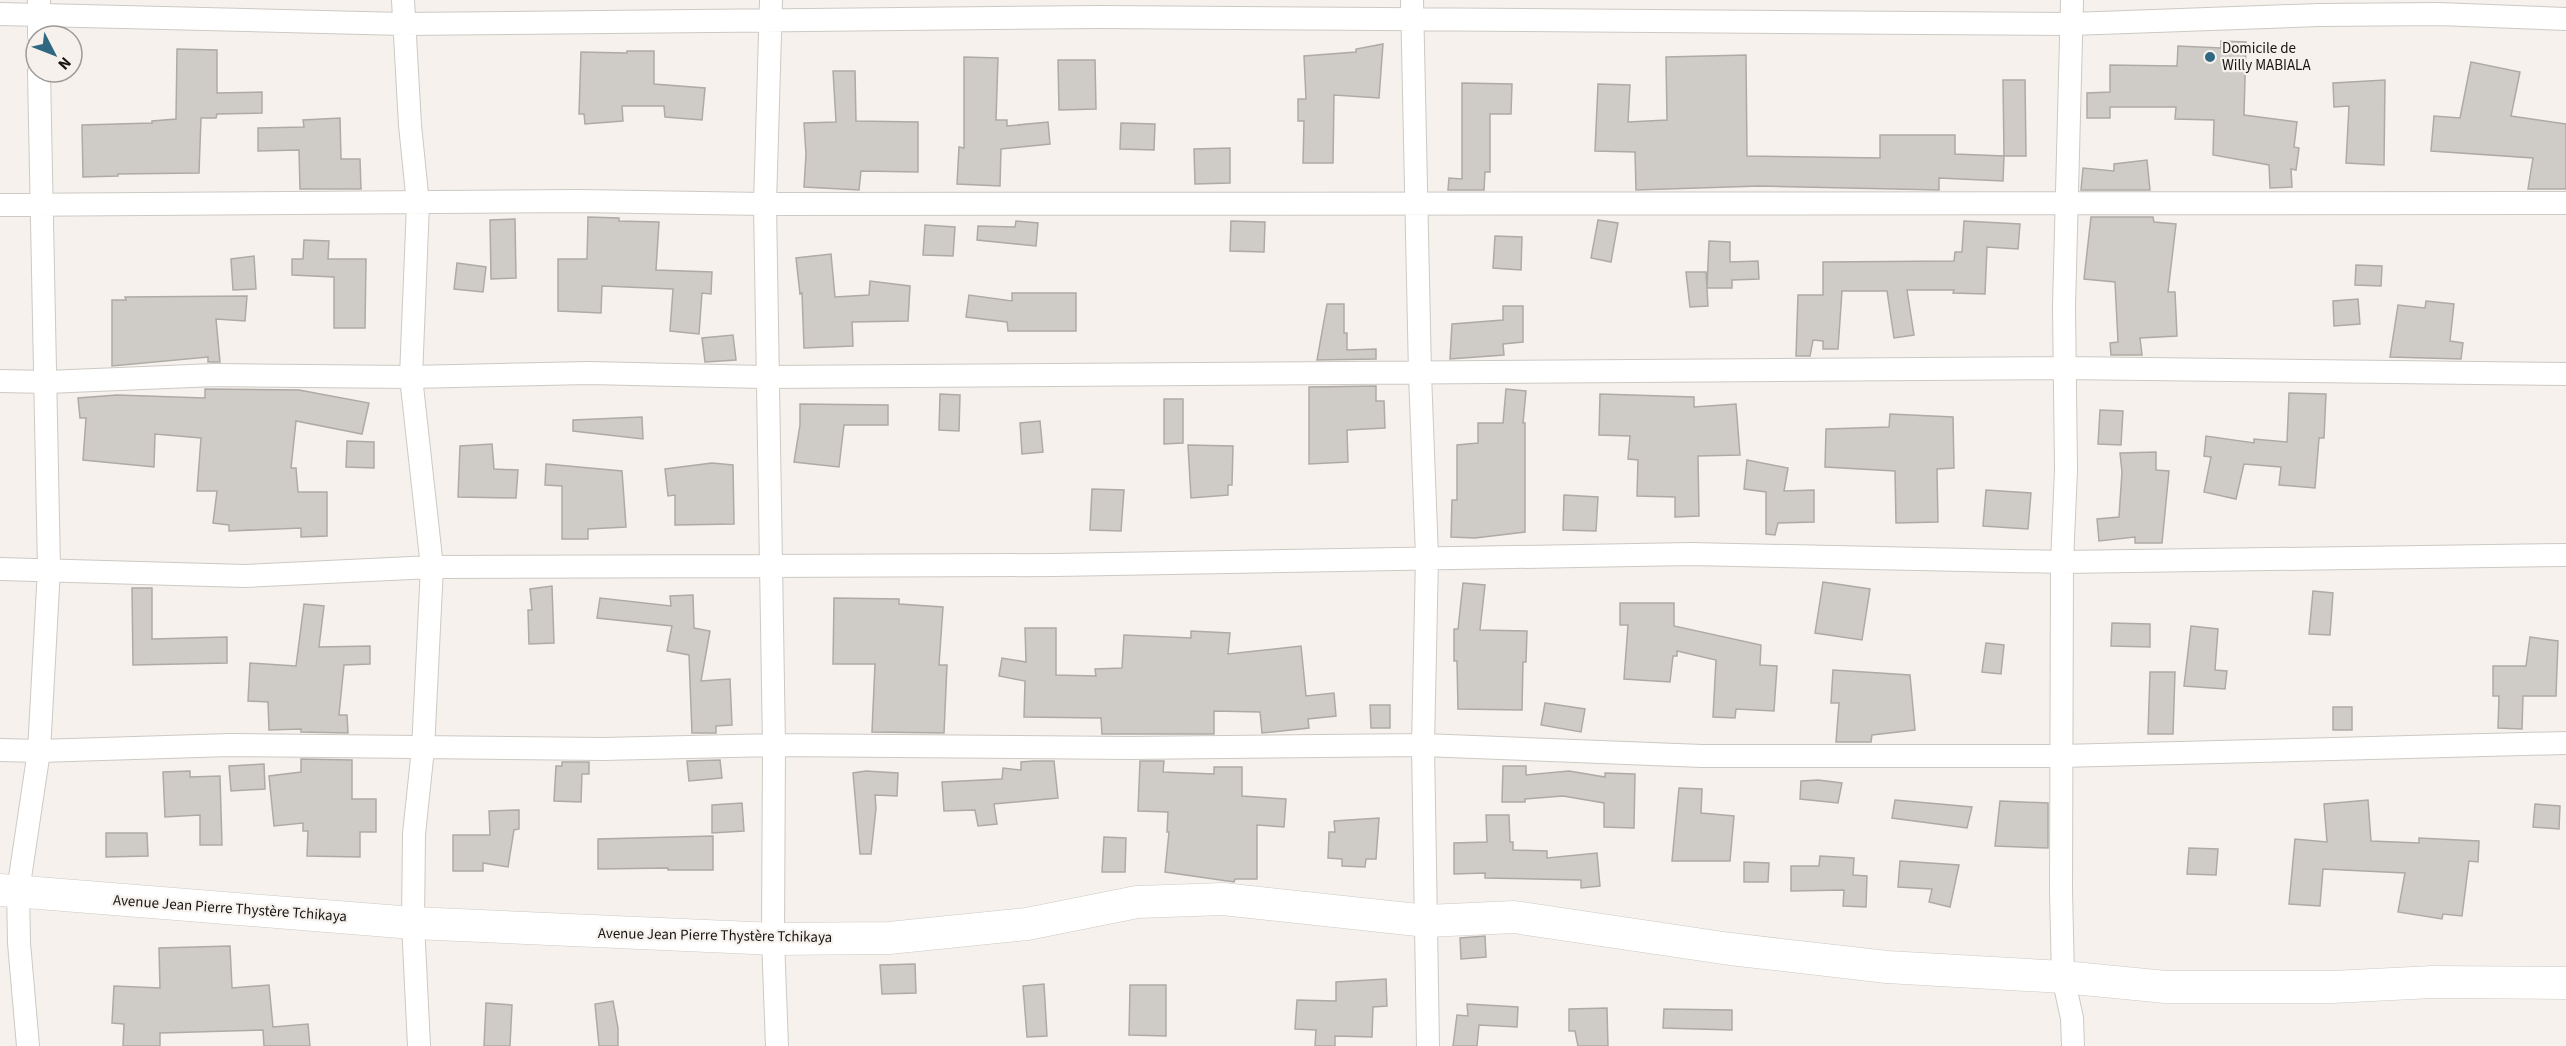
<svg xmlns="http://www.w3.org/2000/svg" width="2566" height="1046" viewBox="0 0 2566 1046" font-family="'Source Sans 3',sans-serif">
	<rect width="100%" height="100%" fill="#f6f1ec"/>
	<!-- building -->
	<path fill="#cfcbc6" stroke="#aeaaa5" stroke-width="1.5" d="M2221,41l25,1 -2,73 53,7 -3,25 5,1 -3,22 -5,-1 1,18 -22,1 -1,-23 -56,-10 1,-35 -39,-1 1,-12h-66v11h-23v-25l23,-1v-27l67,1 1,-20 43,2z
		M1383,44l-4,54 -45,-3 -1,68h-30l1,-42h-6v-22h8l-2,-43 52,-4v-3z
		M177,49l40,1v43l45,-1v21l-45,1 -1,4h-15l-2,55 -81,1v2l-35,1 -1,-52 70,-2v-2l24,-2z
		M627,51h27v33l51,4 -3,32 -37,-3 -1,-11h-42l1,15 -38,3 -1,-10h-5l2,-62 46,1z
		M1746,55l1,101 133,2v-23h75v19l49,2 -1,25 -64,-3v12l-179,-4 -124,4 -1,-38 -40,-1 3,-67 32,1 -2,37 39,-2 -1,-63z
		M964,57l34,1 -2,62h11v6l41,-4 2,22 -49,5 -1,37 -43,-2 2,-37 5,1z
		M1058,60h37l1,49 -37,1z
		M2471,62l49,10 -9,44 55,8v65h-38l5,-31 -102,-7 3,-35 26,2z
		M833,71h22l1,50 62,1v50l-57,-1 -2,19 -55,-3 2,-33 -2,-31 32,-1z
		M2003,80h22l1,76h-22z
		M2385,80l-1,85 -38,-2 3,-57 -15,1 -1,-24z
		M1462,83l50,1 -1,30h-21v58h-5l-1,18h-36l1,-12 13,1z
		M340,118l1,41h19l1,30h-61l-1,-39 -41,1v-23l46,-1 -1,-7z
		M1121,123l34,1 -1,26 -34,-1z
		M1230,148v35l-35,1 -1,-35z
		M2147,160l3,30h-69l2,-22 31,3v-7z
		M588,217l31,1v3l40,1 -3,48 56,2 -1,22 -9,-1 -3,41 -29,-3 3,-42 -71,-3 -1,27 -43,-2v-52h29z
		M2091,217h62l1,5 22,2 -8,68h7l2,44 -37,2 2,17h-31l-1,-12 8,-1 -3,-60 -31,-3z
		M515,219l1,59 -25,1 -1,-59z
		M1598,220l20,3 -7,39 -20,-4z
		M1016,221l22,2 -2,23 -59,-6 1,-14 37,1z
		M1231,221l34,1 -1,30 -34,-1z
		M1964,221l56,3 -2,25 -31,-2 -2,47 -32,-1 1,-3h-47l7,45 -20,3 -7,-47h-45l-4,58h-15v-8l-10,-1 -3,16h-14l2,-61h25v-33l131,-1 1,-9h7z
		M925,225l30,2 -2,29 -30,-1z
		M1495,236l27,1 -1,33 -28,-2z
		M304,240l25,1 -1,18h38l-1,69h-31v-51l-42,-2v-16h11z
		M1709,241l21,1v20l28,-1 1,18 -27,1v8h-25z
		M831,254l4,43 34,-2 1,-14 40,5 -2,35 -56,1 1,24 -49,2 -2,-55 -2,1 -4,-36z
		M254,256l2,33 -23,1 -2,-31z
		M457,263l29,4 -3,25 -29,-3z
		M2356,265l26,1 -1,20 -26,-1z
		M1686,272h20l2,34 -18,1z
		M1012,293h64v38h-68l-1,-9 -41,-5 3,-22 43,6z
		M247,296l-2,25 -29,-2 4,43h-12v-5l-96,9v-66h14l-1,-3z
		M2358,299l2,25 -26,2 -1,-25z
		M2426,301l28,3 -4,37 13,2 -2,16 -71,-2 8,-52 27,3z
		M1327,304h17v29h3v17l29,-1v10l-59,1z
		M1503,306h20v36l-20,2 1,11 -54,4 2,-35 51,-4z
		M733,335l3,25 -31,2 -3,-24z
		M1376,386v15h8l1,27 -38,2 1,32 -39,2v-77z
		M205,389l94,1 70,13 -7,31 -66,-13 -5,47h5l2,24h29v44l-26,1v-9l-72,3v-6l-16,-2 4,-32h-20l4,-53 -46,-4 -1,33 -71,-7 3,-42h-6l-2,-20 39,-3 88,3z
		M1506,389l20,2 -3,32h2v109l-50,6 -24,-1 1,-37h5v-55l21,-2v-20h25z
		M2289,393l37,1 -2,44h-5l-4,50 -36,-3 2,-18 -37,-3 -8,35 -32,-7 7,-35 -7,-1 2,-20 48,7v-4l33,3z
		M940,394l20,1 -1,36 -20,-1z
		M1600,394l94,3v10l42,-3 4,51 -42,1 1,60 -24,1v-20l-38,-1 1,-36 -10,-1 2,-23 -31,-1z
		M1164,399h19v44l-19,1z
		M800,404l88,1v20h-44l-5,42 -45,-5 6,-37z
		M2100,410l23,1 -2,34 -23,-1z
		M1890,414l63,3 1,51 -17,1 1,53 -42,1 -1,-52 -70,-4 1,-38 63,-2z
		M642,417l1,22 -70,-8v-11z
		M1040,421l3,31 -21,2 -2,-31z
		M347,441l27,1v26l-28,-1z
		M492,444l2,25 24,1 -2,28 -58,-1 2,-51z
		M1188,445l45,1 -1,39h-4v10l-37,3z
		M2156,452v18l13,1 -7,72h-27v-6l-36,4 -2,-22 22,-2 3,-45 -2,-19z
		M1747,460l41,8 -4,23 30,-1v32l-36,1 -3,12 -9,-1v-42l-22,-3z
		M712,463l21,2 1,59 -59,1v-30l-7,1 -3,-27z
		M546,464l76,7 4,56 -38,2v10h-26v-53l-17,-1z
		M1092,489l32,1 -3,41 -31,-1z
		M1986,490l45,3 -3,36 -45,-3z
		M1564,495l34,2 -2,34 -33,-1z
		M1823,582l47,7 -8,51 -47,-7z
		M1463,583l22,2 -5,45 47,1 -1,31h-3l-1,48 -64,-1 -1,-48h-3v-32h4z
		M552,586l2,57 -25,1 -1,-34h4l-2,-21z
		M132,588h20v51l75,-2v26l-94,2z
		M2313,591l20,2 -3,42 -21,-1z
		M693,595l1,33 16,3 -9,50 29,-2 2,46 -16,1v7h-24l-3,-78 -22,-4 5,-25 -75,-8 3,-20 71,8 -1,-10z
		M834,598l65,1v5l44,3 -4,58h8l-3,68 -72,-1 3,-68h-42z
		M1620,603h54v23l87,19 -1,20 17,1 -3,45 -38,-2 -1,9 -22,-1 3,-57 -39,-9v5h-4l-3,26 -46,-3 4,-54h-8z
		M304,604l20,2 -5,41 51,-1v18l-26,1 -5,50h8l1,18 -47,-1v-3l-32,1 -1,-28 -20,-1 2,-38 46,3z
		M2112,623l38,1v23l-39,-1z
		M2191,626l27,3 -3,41 12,1 -2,18 -41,-3z
		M1025,628h31v47l40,1 -1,-7 27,-1 2,-33 67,3v-7l39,2 -2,21 73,-8 5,50 28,-3 2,23 -28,3 1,9 -47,5 -2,-21 -46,-1v23h-112l-1,-16 -77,-1 1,-36 -26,-5 3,-18 24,4z
		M2530,637l28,4 -2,55h-33l-1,33 -24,-1 1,-32h-6v-30h33z
		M1986,643l18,2 -3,29 -19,-2z
		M1833,670l77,5 5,55 -43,5 -1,7h-35l3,-39h-8z
		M2150,672h25l-2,62h-25z
		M1545,703l40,6 -4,23 -40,-7z
		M1370,705h20v23h-19z
		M2333,707h19v23h-19z
		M301,759l51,1v39h24v33h-16v25l-53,-1 1,-25h-5v-8l-29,3 -5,-50 32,-4z
		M720,760l2,18 -33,3 -2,-20z
		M1034,761h20l4,37 -64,6 3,20 -19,2 -3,-16 -31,1 -2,-29 60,-3 1,-11 18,2v-8z
		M1140,761h24l-1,11 51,2v-7h28v29l44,3 -2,28 -27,-2v54h-22l-1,3 -69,-10 4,-40h-2l1,-20 -30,-1z
		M562,762h27v12h-7l-1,28 -27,-1 2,-35h6z
		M264,764l1,25 -34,2 -2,-25z
		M1503,766h23v9l43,-4 36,6v-4l30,1 -1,54 -30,-1v-24l-41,-7 -38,3v3h-23z
		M190,771v6l30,-1 2,69h-22v-30l-35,2 -2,-45z
		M866,771l32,2 -1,23 -22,-1 1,13 -5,46h-11l-7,-81z
		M1818,780l24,3 -4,20 -38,-4 1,-18z
		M1679,788l23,1 -1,24 33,3 -4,45h-58z
		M1895,800l77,7 -5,21 -75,-10z
		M2368,800l3,41 48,2v-5l60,3 -1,21 -9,-1 -7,55 -19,-2 -1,5 -44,-7 7,-39 -82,-4 -3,37 -31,-2 6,-65 32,3 -3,-38z
		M2000,801l48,2v45l-53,-2z
		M742,803l2,28 -32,2v-28z
		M2535,804l25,2 -1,23 -26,-2z
		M519,810v19l-5,1 -6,37 -25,-4v8h-30v-36h37l-1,-24z
		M1486,815h23l1,27h3v8l34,1v7l50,-5 3,33 -19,2v-8l-96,-2v-5l-31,1v-31l33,-1z
		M1379,818l-3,41h-10l-1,8 -23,-1v-7l-14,-1 1,-26h6l-1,-11z
		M106,833h41l1,23 -42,1z
		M713,836v34h-45v-2l-70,1v-30z
		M1104,837l22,1 -1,34h-23z
		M2189,848l29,1 -2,26 -29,-1z
		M1820,856l34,2 -1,17 14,1 -1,31 -23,-1 1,-16 -53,1v-25h28z
		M1900,861l59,4 -9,42 -21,-5 3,-13 -34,-2z
		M1744,862l25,1 -1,19h-24z
		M1485,936l1,21 -25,2 -1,-21z
		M230,946l2,42 37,-3 4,42 35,-3 2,22h-46l-1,-16 -103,3v13h-37l1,-22 -12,-1 2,-37 46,2 -1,-40z
		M915,964l1,29 -34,1 -2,-29z
		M1386,979l1,27 -14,1 -1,30 -37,-1v10h-20l1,-16 -21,-1 2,-29 39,1v-19z
		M1044,984l3,52 -20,1 -4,-51z
		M1130,985h36v51l-37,-1z
		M613,1001l5,27v18h-19l-4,-42z
		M486,1003l26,2 -2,41h-26z
		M1467,1004l51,3 -1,20 -38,-2 -2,21h-24l4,-31 11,1z
		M1607,1008l1,38h-30l-3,-15h-6v-22z
		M1664,1009l68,1v20l-69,-2z"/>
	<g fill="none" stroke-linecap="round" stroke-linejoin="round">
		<!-- street casing -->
		<g stroke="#cdc9c4" stroke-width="24">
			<path id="street" d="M403,0l7,125 8,79 -7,173 21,190 -9,182 -9,85 -1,89 6,123
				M771,0l-6,204 9,541 -1,194 4,107
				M1412,0l8,374 7,183 -4,188 5,301
				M2072,0l-8,307 2,163 -4,92 -1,328 2,87 9,41 1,28
				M39,1v35
				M0,14l403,10 697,-7 972,7 247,-9 119,-1 128,5
				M0,205l579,-4 186,3 1801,-1
				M0,381l47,1 168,-7 196,2 178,-4 177,4 1299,-9 501,6
				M0,569l245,7 187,-9 623,-2 636,-11 371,8 504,-7
				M0,750l39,1 191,-6 373,4 171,-4 355,3 294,-3 279,11h359l505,-13
				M28,1046l-9,-103 -1,-52 21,-140 10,-182 -10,-497"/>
		</g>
		<!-- secondary casing -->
		<g stroke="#cdc9c4" stroke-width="33">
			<path id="secondary" d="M0,890l413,33 360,16 116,-1 138,-14 110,-22 86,-3 204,22 87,-4 216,32 157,18 176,10 103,10h166l101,-5 133,1"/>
		</g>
		<!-- street -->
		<use href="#street" stroke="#fff" stroke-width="22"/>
		<!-- secondary -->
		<use href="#secondary" stroke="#fff" stroke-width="32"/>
	</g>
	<!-- markers -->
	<circle fill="#306882" stroke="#f6f1ec" stroke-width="2" cx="2210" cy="57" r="6"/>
	<g text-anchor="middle" stroke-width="4.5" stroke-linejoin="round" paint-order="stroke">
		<!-- poi labels -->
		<g font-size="15" fill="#171614" stroke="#f6f1ec" text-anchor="start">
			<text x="2222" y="53">Domicile de<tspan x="2222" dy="17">Willy MABIALA</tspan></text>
		</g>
		<!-- street labels -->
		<g font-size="15" fill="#171614" stroke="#f6f1ec">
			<text transform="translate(230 908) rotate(4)" y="5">Avenue Jean Pierre Thystère Tchikaya</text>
			<text transform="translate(715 935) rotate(1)" y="5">Avenue Jean Pierre Thystère Tchikaya</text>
		</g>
	</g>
	<!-- north arrow -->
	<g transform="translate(54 54) rotate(132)"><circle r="28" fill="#f6f1ec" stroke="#9d9996" stroke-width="1.5"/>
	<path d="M0-4.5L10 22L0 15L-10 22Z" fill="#306882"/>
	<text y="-9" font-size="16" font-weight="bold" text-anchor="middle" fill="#171614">N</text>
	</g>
</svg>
